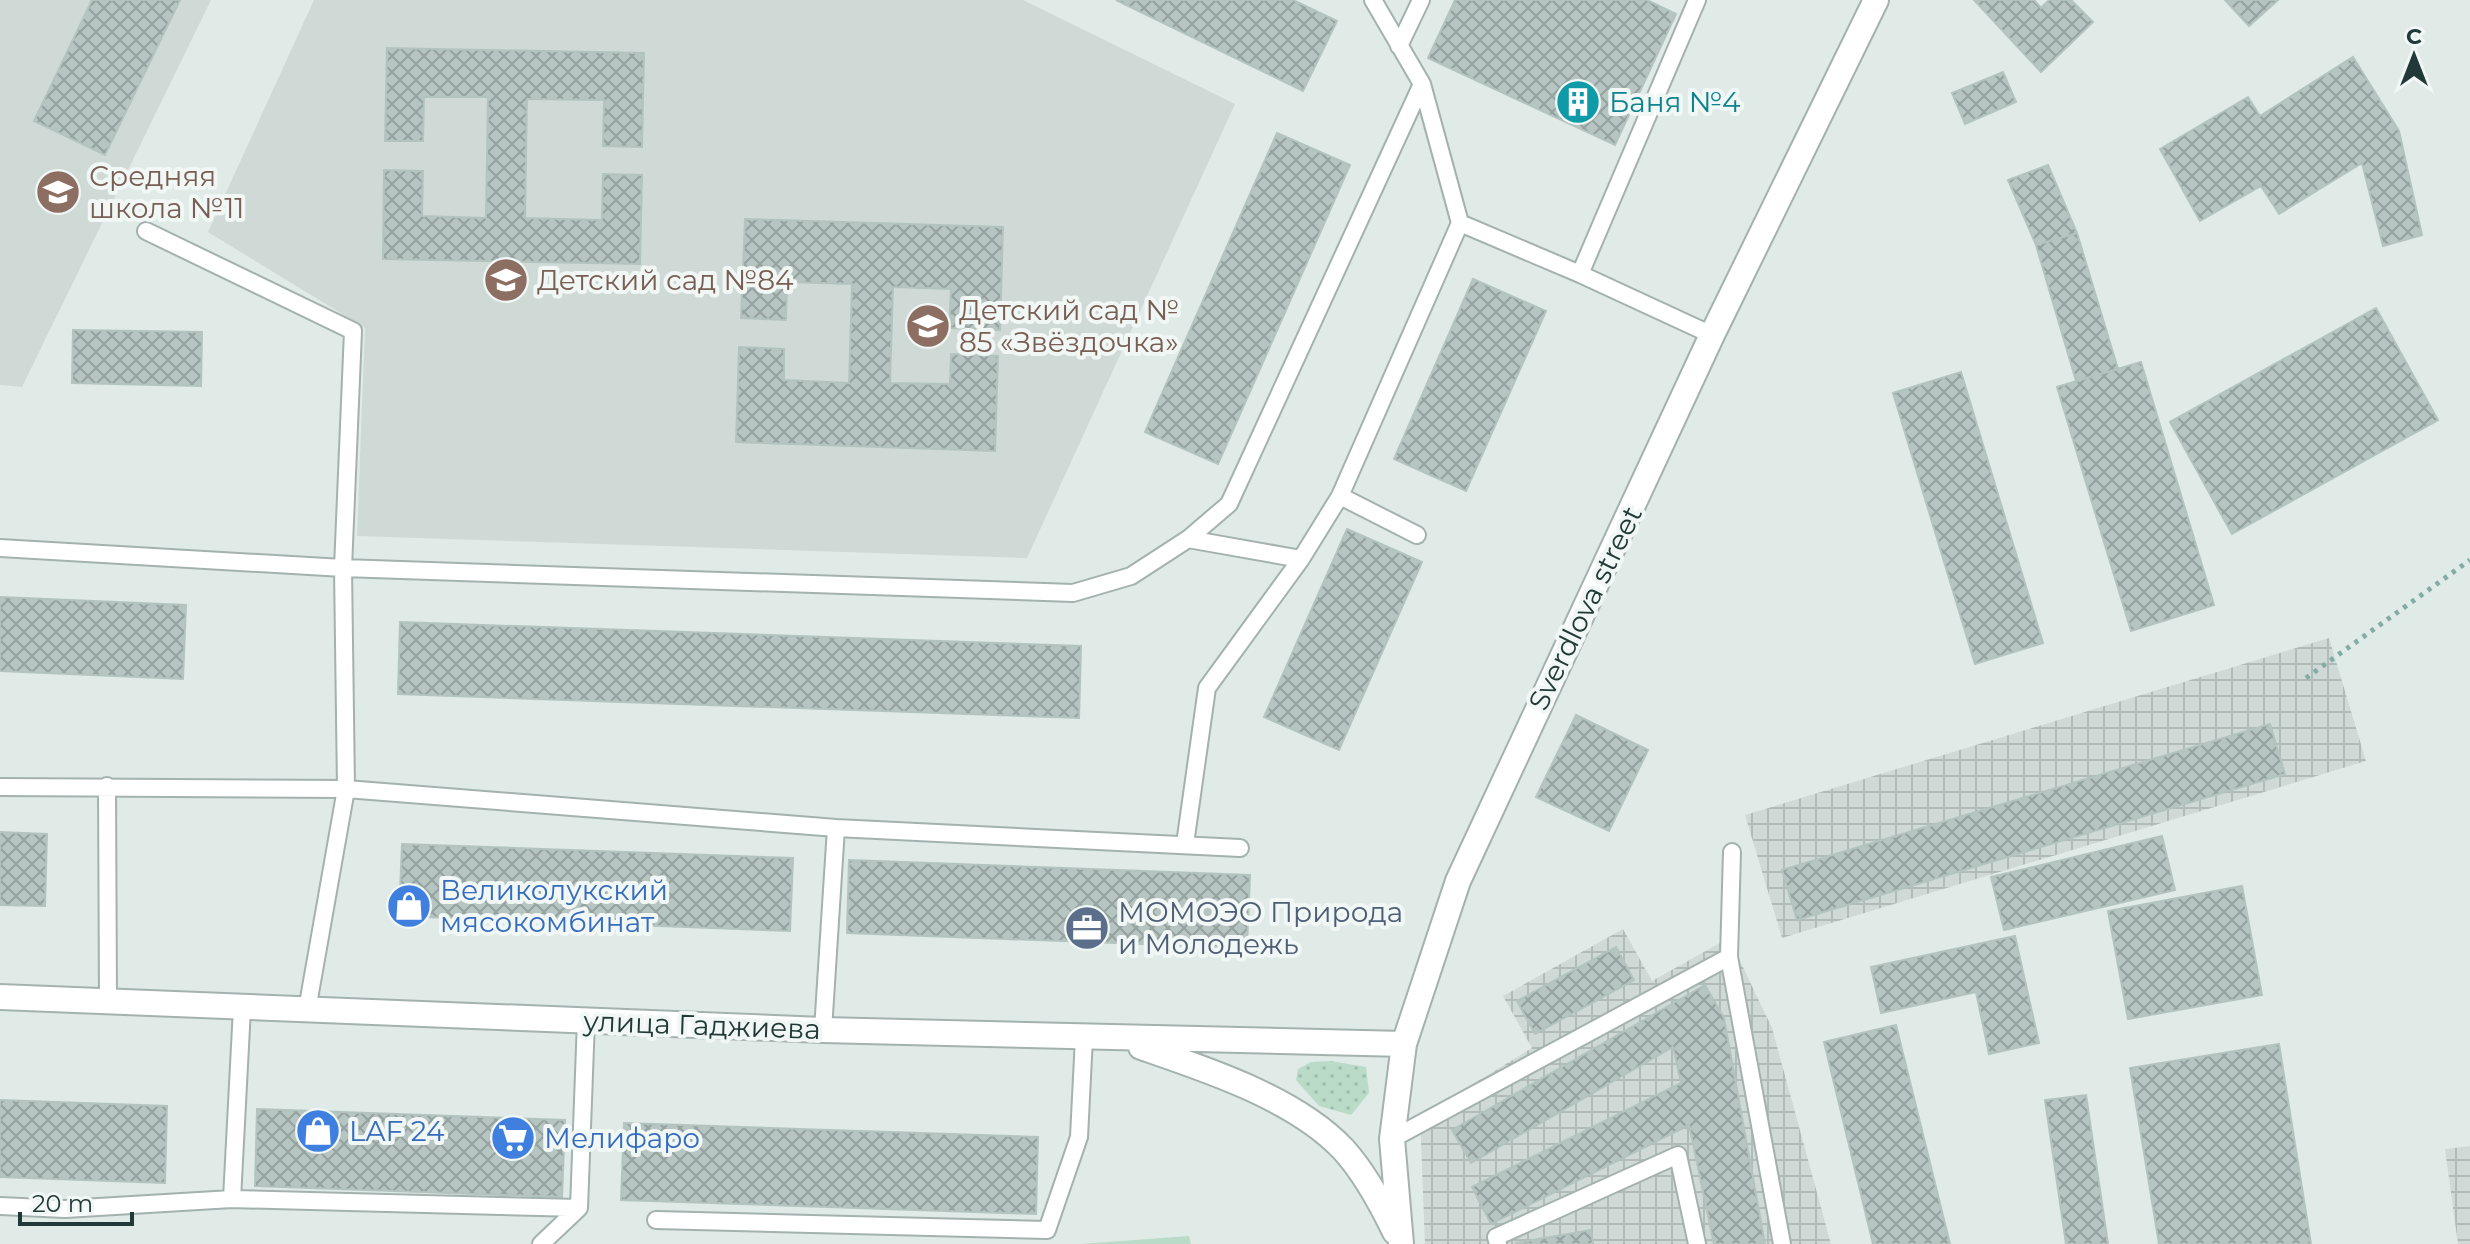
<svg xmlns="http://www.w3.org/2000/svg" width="2470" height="1244" viewBox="0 0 2470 1244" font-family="Montserrat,sans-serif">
	<defs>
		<pattern id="industrial-grid" width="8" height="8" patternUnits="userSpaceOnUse" patternTransform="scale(2)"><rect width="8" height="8" fill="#cfdad6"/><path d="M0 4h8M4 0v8" fill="none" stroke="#b1bcb8"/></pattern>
		<pattern id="grass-dots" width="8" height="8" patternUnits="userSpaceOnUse" patternTransform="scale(2)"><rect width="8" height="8" fill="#badbc7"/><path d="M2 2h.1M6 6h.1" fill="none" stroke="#a0bdac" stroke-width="1.8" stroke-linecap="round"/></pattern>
		<pattern id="forest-crowns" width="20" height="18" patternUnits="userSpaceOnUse" patternTransform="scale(2)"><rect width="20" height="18" fill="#badbc7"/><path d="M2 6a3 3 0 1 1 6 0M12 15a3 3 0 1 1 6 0" fill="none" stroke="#a0bdac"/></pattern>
		<pattern id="building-cross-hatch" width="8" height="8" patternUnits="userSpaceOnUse" patternTransform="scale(2)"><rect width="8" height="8" fill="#b6c5c1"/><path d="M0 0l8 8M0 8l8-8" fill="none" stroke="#94a19e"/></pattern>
	</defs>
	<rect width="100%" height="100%" fill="#e0eae7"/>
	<!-- built -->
	<path fill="#cfdad6" d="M0,0h211l-189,387 -22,-2z
		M314,0h709l212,104 -208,454 -670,-22 8,-208 -157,-96z"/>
	<!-- industrial -->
	<path fill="url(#industrial-grid)" d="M2329,638l37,123 -584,177 -37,-123z
		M1623,929l29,52 77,-43 43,90 59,216h-406l-5,-128 112,-68 -29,-52z
		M2470,1146v98h-12l-13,-95z"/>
	<!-- grass -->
	<path fill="url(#grass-dots)" d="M1331,1061l35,6 3,26 -18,22 -32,-9 -23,-26 2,-11 13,-7z"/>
	<!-- forest -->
	<path fill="url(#forest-crowns)" d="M1189,1236l2,8h-110z"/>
	<!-- building -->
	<path fill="url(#building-cross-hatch)" stroke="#b3c4bf" stroke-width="2" d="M92,0h88l-75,155 -71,-34z
		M1116,0h177l44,21 -34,70z
		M1455,0h192l29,14 -61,131 -187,-87z
		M1974,0h60l7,8 8,-8h22l22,22 -52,50z
		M2225,0h53l-29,26z
		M387,48l257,5 -2,94 -39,-1 1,-46 -77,-1 -2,119 77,2 1,-46 39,1 -2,89 -257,-5 1,-89 39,1 -1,45 64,2 2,-121h-64l-1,44h-38z
		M2353,57l46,74 23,104 -39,11 -21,-83 -83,51 -18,-28 -61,35 -40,-72 88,-52 12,19z
		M2003,72l13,30 -51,22 -13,-31z
		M1277,133l73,32 -132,299 -73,-32z
		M2048,165l29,68 -41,12 -28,-65z
		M745,219l258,8 -3,103 -51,-2 2,-39 -58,-2 -3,96 60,1 1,-30 47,2 -3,95 -259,-9 3,-95 45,2v31l65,3 3,-99 -65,-2 -1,38 -45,-2z
		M2077,233l41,136 -42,12 -40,-136z
		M1473,279l73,32 -80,180 -72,-32z
		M2376,308l62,112 -206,114 -62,-112z
		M73,330l129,2 -1,54 -129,-3z
		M2141,362l73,243 -83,26 -74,-244z
		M1961,372l82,271 -68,21 -82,-271z
		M1347,529l75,33 -83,188 -75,-33z
		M0,597l186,8 -3,74 -183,-8z
		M400,622l681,24 -2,72 -681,-24z
		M1576,715l72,35 -39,81 -73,-34z
		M2270,724l15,50 -488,146 -15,-50z
		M0,832l47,2 -2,72 -45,-1z
		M2162,836l13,54 -171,40 -13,-53z
		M402,844l391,14 -3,73 -391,-15z
		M849,860l401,15 -3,73 -400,-15z
		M2242,886l20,109 -134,24 -20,-108z
		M2015,936l24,107 -50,11 -13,-62 -95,21 -10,-46z
		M1616,947l18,33 -99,54 -18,-33z
		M1705,985l19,33 41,226h-51l-25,-119 -198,99 -19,-37 209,-104 -8,-36 -202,116 -19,-33z
		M1896,1025l54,219h-77l-49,-202z
		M2279,1044l32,200h-152l-29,-176z
		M2086,1095l22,149h-42l-21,-144z
		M0,1100l167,6 -2,77 -165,-6z
		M257,1109l308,11 -3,77 -307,-11z
		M624,1123l414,14 -2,77 -415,-14z
		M1591,1230l2,14h-76l-1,-1z"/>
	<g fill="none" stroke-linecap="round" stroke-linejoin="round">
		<!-- service casing -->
		<g stroke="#a3b2af" stroke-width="20">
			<path id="service" d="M1373,0l49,84 38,139 120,51 132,61
				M1399,46l22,-46
				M146,231l207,100 -10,237 3,221 -39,221
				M1580,274l117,-274
				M1340,496l77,39
				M1188,539l113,20
				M0,548l343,20 730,25 58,-17 57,-37 41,-35 193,-420
				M107,786l1,215
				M0,787l346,2 490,39 404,20
				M1185,844l22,-156 94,-129 39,-63 120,-273
				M1732,852l-3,105 53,287
				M823,1030l13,-202
				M1392,1139l337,-182
				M232,1199l347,9
				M0,1206l65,3 167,-10 10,-191
				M656,1220l391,10 32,-93 5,-100
				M541,1244l38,-36 7,-188
				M1498,1244l-2,-7 182,-82 19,89"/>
		</g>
		<!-- tertiary casing -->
		<g stroke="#a3b2af" stroke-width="28">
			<path id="tertiary" d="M0,997l823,33 581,14
				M1141,1047c64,22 154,51 202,102 22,24 38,54 52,83
				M1401,1244l-9,-105 12,-95 54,-163 254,-546 164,-335"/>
		</g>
		<!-- path -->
		<path stroke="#82ada5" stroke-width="5" stroke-dasharray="4 6" stroke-linecap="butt" d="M2306,678l164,-118"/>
		<!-- service -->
		<use href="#service" stroke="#fff" stroke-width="16"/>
		<!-- tertiary -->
		<use href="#tertiary" stroke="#fff" stroke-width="24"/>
	</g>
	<!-- icons -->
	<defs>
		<g id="building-disc" transform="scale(2.3)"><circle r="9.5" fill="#0f9aa8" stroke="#f1f7f5"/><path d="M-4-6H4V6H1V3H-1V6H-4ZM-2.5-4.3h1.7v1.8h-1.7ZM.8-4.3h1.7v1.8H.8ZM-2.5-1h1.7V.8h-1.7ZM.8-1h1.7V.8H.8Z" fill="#fff"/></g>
		<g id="school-disc" transform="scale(2.3)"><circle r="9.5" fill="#8d6e63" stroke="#f1f7f5"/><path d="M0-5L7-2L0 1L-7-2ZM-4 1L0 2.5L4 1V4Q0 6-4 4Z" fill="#fff"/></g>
		<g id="shop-disc" transform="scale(2.3)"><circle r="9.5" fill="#3f7fe0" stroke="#f1f7f5"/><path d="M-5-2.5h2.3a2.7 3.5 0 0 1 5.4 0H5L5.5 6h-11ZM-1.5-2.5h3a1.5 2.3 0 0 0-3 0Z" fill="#fff"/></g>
		<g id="office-disc" transform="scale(2.3)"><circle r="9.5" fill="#5c6f8a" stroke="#f1f7f5"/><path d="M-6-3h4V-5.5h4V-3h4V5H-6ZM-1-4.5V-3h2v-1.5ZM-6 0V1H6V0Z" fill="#fff"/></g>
		<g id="supermarket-disc" transform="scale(2.3)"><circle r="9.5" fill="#3f7fe0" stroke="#f1f7f5"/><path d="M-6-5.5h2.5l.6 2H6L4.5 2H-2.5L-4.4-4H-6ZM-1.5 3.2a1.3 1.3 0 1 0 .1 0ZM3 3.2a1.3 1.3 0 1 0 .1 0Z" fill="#fff"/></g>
	</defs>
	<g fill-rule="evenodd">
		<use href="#building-disc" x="1578" y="102"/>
		<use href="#school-disc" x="58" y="192"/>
		<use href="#school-disc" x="506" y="280"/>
		<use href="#school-disc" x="928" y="326"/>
		<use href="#shop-disc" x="409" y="906"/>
		<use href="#office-disc" x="1087" y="928"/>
		<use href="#shop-disc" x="318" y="1131"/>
		<use href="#supermarket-disc" x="513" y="1138"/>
	</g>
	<g text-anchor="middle" stroke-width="8" stroke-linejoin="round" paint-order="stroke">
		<!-- culture labels -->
		<g font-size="28" fill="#0d838f" stroke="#f1f7f5" text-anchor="start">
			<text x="1609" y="112">Баня №4</text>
		</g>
		<!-- education labels -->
		<g font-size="28" fill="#785e54" stroke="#f1f7f5" text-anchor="start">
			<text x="89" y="186">Средняя<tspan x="89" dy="32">школа №11</tspan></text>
			<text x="537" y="290">Детский сад №84</text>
			<text x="959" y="320">Детский сад №<tspan x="959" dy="32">85 «Звёздочка»</tspan></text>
		</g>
		<!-- street labels -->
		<g font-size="28" fill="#223a37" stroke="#f1f7f5">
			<text transform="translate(1585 608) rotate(-64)" y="10">Sverdlova street</text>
			<text transform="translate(702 1025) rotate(2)" y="10">улица Гаджиева</text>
		</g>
		<!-- shop labels -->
		<g font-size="28" fill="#366cbe" stroke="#f1f7f5" text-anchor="start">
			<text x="440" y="900">Великолукский<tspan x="440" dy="32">мясокомбинат</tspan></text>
			<text x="349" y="1141">LAF 24</text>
			<text x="544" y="1148">Мелифаро</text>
		</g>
		<!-- service labels -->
		<g font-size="28" fill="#4e5e75" stroke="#f1f7f5" text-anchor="start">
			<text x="1118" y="922">МОМОЭО Природа<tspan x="1118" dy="32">и Молодежь</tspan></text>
		</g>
	</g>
	<!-- north arrow -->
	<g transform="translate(2414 56)" stroke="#f1f7f5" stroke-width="6" paint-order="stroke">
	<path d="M0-6L14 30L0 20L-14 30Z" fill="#223a37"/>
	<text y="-12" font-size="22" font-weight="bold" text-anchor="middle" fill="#223a37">С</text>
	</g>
	<!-- scale -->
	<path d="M20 1212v12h112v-12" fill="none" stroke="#223a37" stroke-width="4"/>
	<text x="32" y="1212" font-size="24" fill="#223a37" stroke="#f1f7f5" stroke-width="6" paint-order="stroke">20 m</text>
</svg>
